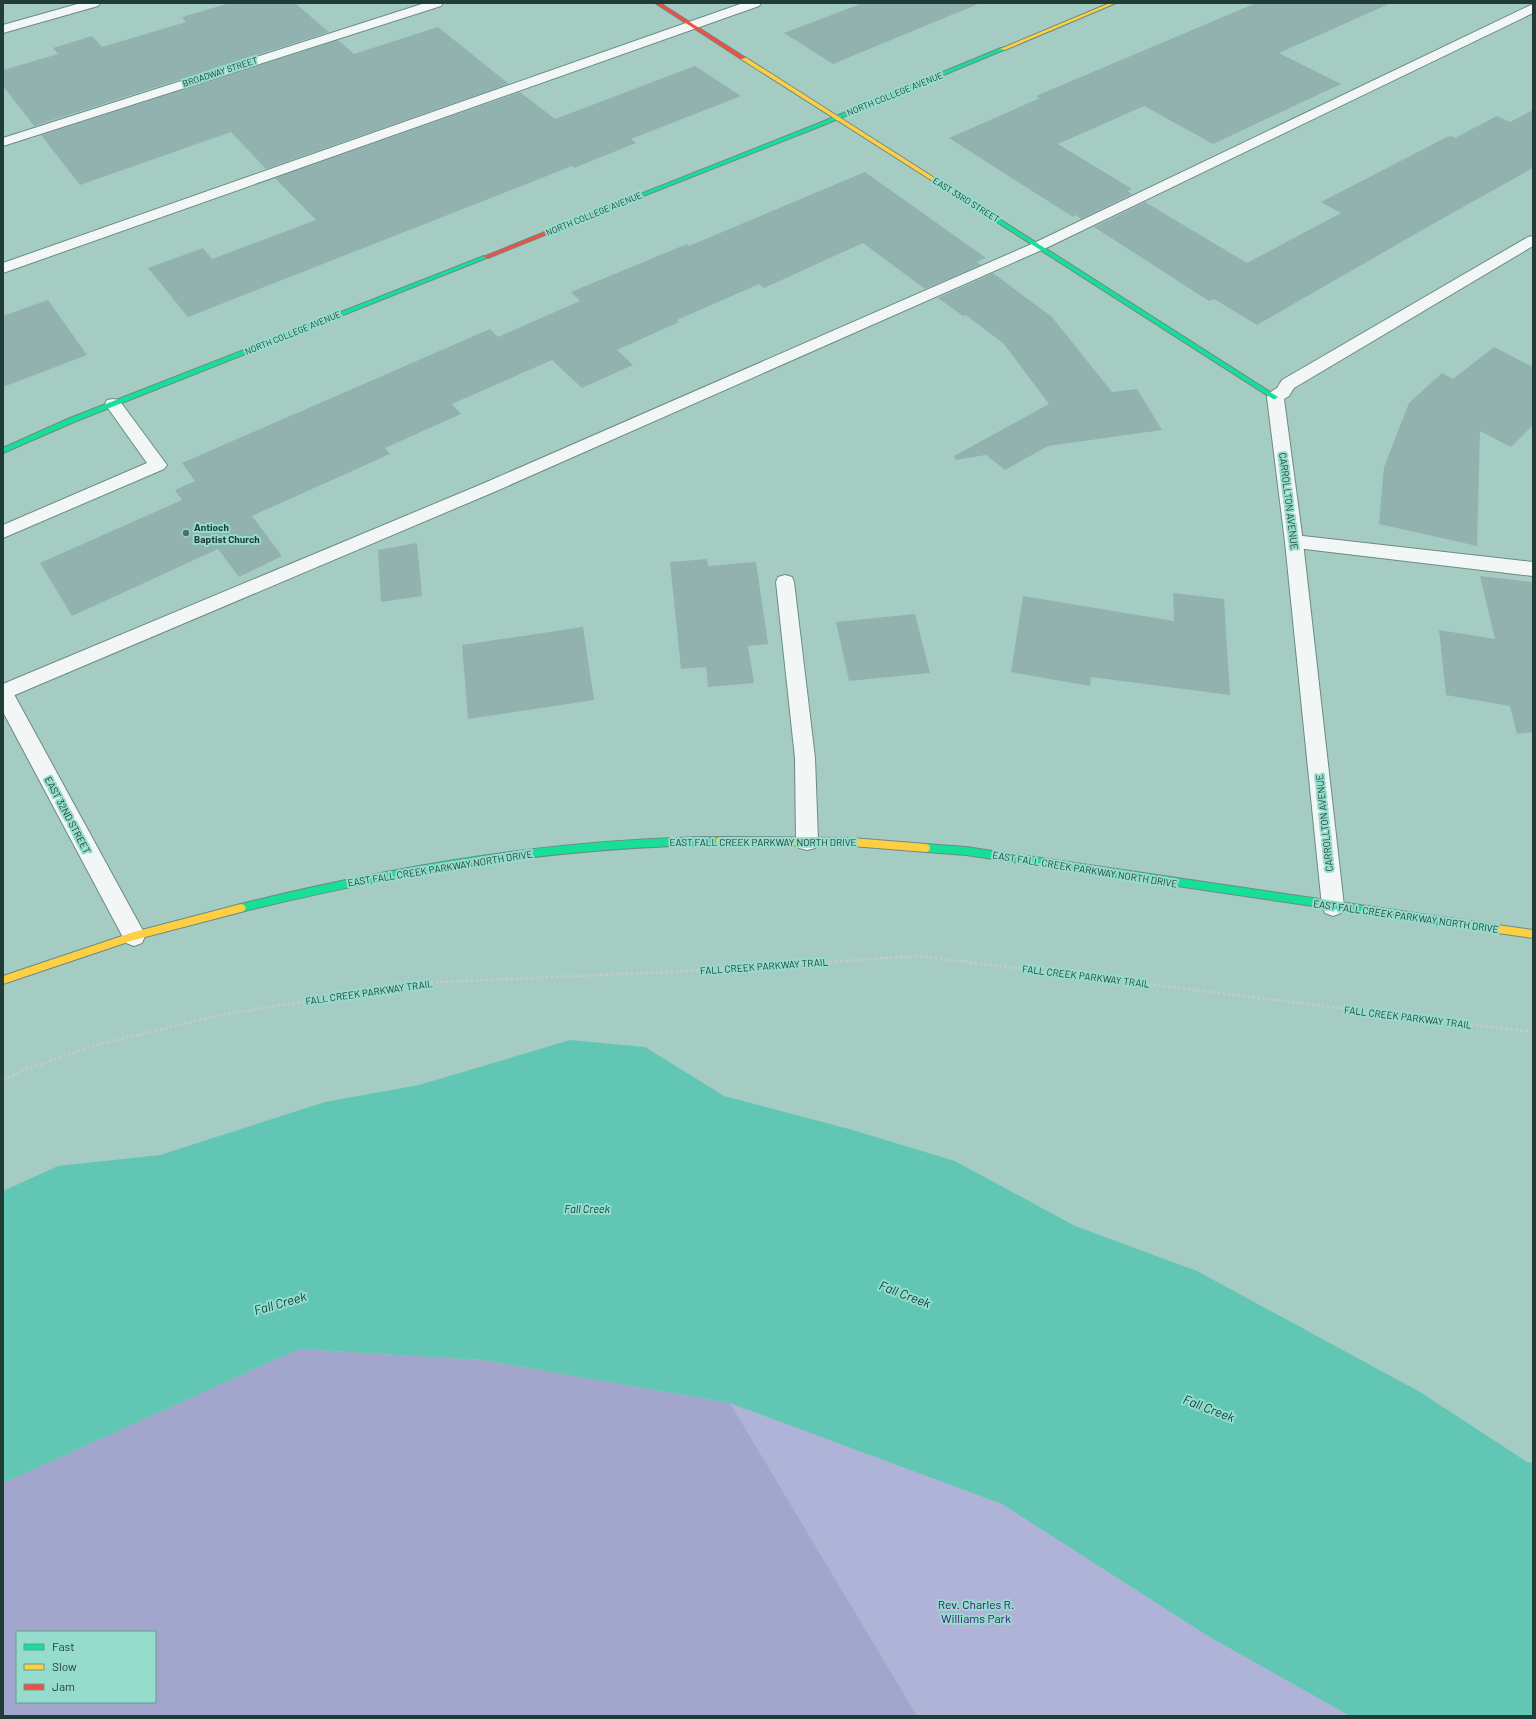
<svg xmlns="http://www.w3.org/2000/svg" width="1536" height="1719" viewBox="0 0 1536 1719" font-family="Barlow,sans-serif">
	<rect width="100%" height="100%" fill="#a5ccc3"/>
	<!-- green -->
	<path fill="#afb3d7" d="M730,1403l272,101 206,132 142,80h-433z"/>
	<!-- forest -->
	<path fill="#a3a6cc" fill-rule="evenodd" d="M299,1349l183,11 248,43 187,313h-914v-233zM17,1632h138v70h-138z"/>
	<!-- water -->
	<path fill="#62c6b4" d="M570,1040l75,7 79,49 125,33 106,32 120,65 122,45 223,121 107,70 6,1v253h-183l-142,-80 -206,-132 -272,-101 -248,-43 -183,-11 -296,134v-292l55,-25 102,-11 165,-53 94,-17z"/>
	<!-- building -->
	<path fill="#92b2af" d="M230,3h65l34,29 -295,94 -31,-40v-16l55,-16 -5,-6 39,-12 10,11 84,-25 -4,-5z
		M863,3h115v1l-145,60 -49,-31z
		M1256,3h135l-112,50 62,31 -128,60 -69,-38 -86,38 74,45 -5,2 5,3 -51,25 -5,-4 -3,2 -124,-79 91,-40 -4,-2z
		M438,27l71,57 -243,85 -35,-37 -151,53 -39,-50 297,-95 16,14z
		M695,66l46,30 -110,43 5,4 -62,25 -2,-2 -384,151 -40,-49 55,-20 9,11 104,-39 -41,-42 245,-86 35,27z
		M1533,110v58l-102,57 -174,100 -43,-26 -5,2 -115,-74 51,-25 102,61 94,-50 -20,-11 126,-65 4,-1 4,2 42,-22 13,6z
		M865,172l121,86 -9,4 4,3 -56,24 -62,-46 -99,45 -5,-4 -82,36 2,2 -62,28 16,15 -51,23 -30,-28 -100,44 9,10 -76,34 5,6 -138,62 30,40 -43,21 -21,-28 -146,67 -32,-53 142,-63 -7,-10 20,-9 -13,-18 308,-134 8,8 82,-36 -9,-9 116,-48 2,2z
		M993,273l59,44 60,75 25,-3 25,41 -114,16 -43,24 -19,-15 -31,5 -1,-4 95,-52 -45,-60 -38,-29 -3,1 -25,-18z
		M48,300l39,55 -84,32v-71z
		M1494,347l39,20v58l-22,22 -31,-16 -3,115 -98,-22 5,-57 25,-64 33,-30 11,6z
		M417,543l5,53 -41,6 -3,-52z
		M707,559l1,7 48,-4 12,82 -20,2 6,37 -46,4 -2,-20 -25,2 -11,-107z
		M1480,576l53,6v150l-16,2 -7,-28 -64,-11 -7,-65 56,9z
		M1173,593l51,6 6,96 -139,-18 -1,9 -79,-14 12,-76 151,25z
		M915,614l15,59 -81,8 -13,-59z
		M583,627l11,73 -126,19 -6,-74z"/>
	<g fill="none" stroke-linecap="round" stroke-linejoin="round">
		<!-- lane casing -->
		<g stroke="#6c8b85" stroke-width="2">
			<path id="lane" d="M81,3h19l-2,3 -95,27v-8z
				M743,3h18l-2,3 -756,267v-10z
				M1533,4v9l-489,236 -550,243 -491,208v-16l479,-200 552,-241z
				M113,399l6,1 45,61 3,4 -3,4 -161,69v-13l144,-62 -42,-59 2,-4z
				M1294,535l239,27v14l-245,-29 -3,-5 3,-5z
				M785,575l7,2 2,5 21,176 3,83 -3,7 -8,2 -8,-2 -3,-7 -1,-83 -19,-176 2,-5z"/>
		</g>
		<!-- street casing -->
		<g stroke="#6c8b85" stroke-width="2">
			<path id="street" d="M425,3h18l-2,3 -438,140v-8z
				M1533,236v10l-239,142 -5,8 -5,3 19,143 41,364 -3,7 -8,3 -8,-3 -3,-7 -37,-364 -18,-145 2,-4 8,-5 5,-8 246,-143z
				M3,685l7,2 132,242 3,7 -3,7 -8,3 -8,-3 -123,-231z"/>
		</g>
		<!-- fast casing -->
		<g stroke="#6c8b85" stroke-width="2">
			<path id="fast" d="M1001,48l5,1 -185,77 -188,74 -5,-1 189,-75z
				M964,199h4l310,198 -3,2h-2l-309,-198z
				M484,256l5,1 -415,165 -71,31v-5l67,-30z
				M720,837l3,1 1,3 -1,3 -3,1c-162,1 -322,28 -479,67l-3,-1 -2,-3 2,-3 3,-1c157,-39 317,-66 479,-67z
				M926,844l40,3 503,74 3,1 2,3 -2,3 -3,1 -503,-74 -40,-3 -3,-1 -1,-3 1,-3z"/>
		</g>
		<!-- slow casing -->
		<g stroke="#6c8b85" stroke-width="2">
			<path id="slow" d="M1110,3h6l-111,47 -5,-1z
				M741,57h4l224,143 -5,1 -223,-142z
				M720,837l132,1 74,6 3,1 1,3 -1,3 -3,1 -74,-6 -132,-1 -3,-1 -1,-3 1,-3z
				M241,904l3,1 2,3 -2,3 -3,1 -107,28 -131,44v-8l131,-44z
				M1469,921l64,9v8l-64,-9 -3,-1 -2,-3 2,-3z"/>
		</g>
		<!-- jam casing -->
		<g stroke="#6c8b85" stroke-width="2">
			<path id="jam" d="M655,3h5l86,55 -5,1z
				M629,198l5,1 -146,59 -5,-1z"/>
		</g>
		<!-- path -->
		<path stroke="#c1ccca" stroke-width="2.5" stroke-dasharray="3 2" stroke-linecap="butt" d="M3,1080l21,-10 69,-24 127,-31 199,-32 250,-11 250,-16 614,76"/>
		<!-- lane -->
		<use href="#lane" fill="#f2f7f6" fill-rule="evenodd"/>
		<!-- street -->
		<use href="#street" fill="#f2f7f6" fill-rule="evenodd"/>
		<!-- fast -->
		<use href="#fast" fill="#16e098" fill-rule="evenodd"/>
		<!-- slow -->
		<use href="#slow" fill="#ffcf43" fill-rule="evenodd"/>
		<!-- jam -->
		<use href="#jam" fill="#f24e42" fill-rule="evenodd"/>
	</g>
	<!-- markers -->
	<circle fill="#4e6e68" stroke="#95dccc" stroke-width="1.5" cx="186" cy="533" r="4"/>
	<g text-anchor="middle" stroke-width="4" stroke-linejoin="round" paint-order="stroke">
		<!-- far-street labels -->
		<g font-size="9" fill="#1f3c37" stroke="#95dccc">
			<text transform="translate(220 72) rotate(-18)" y="3">BROADWAY STREET</text>
			<text transform="translate(895 94) rotate(-22)" y="3">NORTH COLLEGE AVENUE</text>
			<text transform="translate(966 200) rotate(32)" y="3">EAST 33RD STREET</text>
			<text transform="translate(594 214) rotate(-22)" y="3">NORTH COLLEGE AVENUE</text>
			<text transform="translate(293 333) rotate(-22)" y="3">NORTH COLLEGE AVENUE</text>
		</g>
		<!-- street labels -->
		<g font-size="10" fill="#1f3c37" stroke="#95dccc">
			<text transform="translate(1289 501) rotate(83)" y="4">CARROLLTON AVENUE</text>
			<text transform="translate(68 815) rotate(62)" y="4">EAST 32ND STREET</text>
			<text transform="translate(1324 823) rotate(-96)" y="4">CARROLLTON AVENUE</text>
			<text x="763" y="846">EAST FALL CREEK PARKWAY NORTH DRIVE</text>
			<text transform="translate(440 868) rotate(-9)" y="4">EAST FALL CREEK PARKWAY NORTH DRIVE</text>
			<text transform="translate(1085 869) rotate(9)" y="4">EAST FALL CREEK PARKWAY NORTH DRIVE</text>
			<text transform="translate(1406 916) rotate(8)" y="4">EAST FALL CREEK PARKWAY NORTH DRIVE</text>
			<text transform="translate(764 966) rotate(-4)" y="4">FALL CREEK PARKWAY TRAIL</text>
			<text transform="translate(1086 976) rotate(7)" y="4">FALL CREEK PARKWAY TRAIL</text>
			<text transform="translate(369 992) rotate(-8)" y="4">FALL CREEK PARKWAY TRAIL</text>
			<text transform="translate(1408 1017) rotate(7)" y="4">FALL CREEK PARKWAY TRAIL</text>
		</g>
		<!-- poi labels -->
		<g font-size="10" font-weight="bold" fill="#1f3c37" stroke="#95dccc" text-anchor="start">
			<text x="194" y="531">Antioch<tspan x="194" dy="12">Baptist Church</tspan></text>
		</g>
		<!-- water labels -->
		<g font-size="11" font-style="italic" fill="#0e453c" stroke="#95dccc">
			<text x="587" y="1213">Fall Creek</text>
		</g>
		<!-- near-park labels -->
		<g font-size="12" fill="#3f146f" stroke="#95dccc">
			<text x="976" y="1609">Rev. Charles R.<tspan x="976" dy="14">Williams Park</tspan></text>
		</g>
		<!-- near-water labels -->
		<g font-size="13" font-style="italic" fill="#0e453c" stroke="#95dccc">
			<text transform="translate(905 1294) rotate(21)" y="5">Fall Creek</text>
			<text transform="translate(280 1303) rotate(-16)" y="5">Fall Creek</text>
			<text transform="translate(1209 1408) rotate(21)" y="5">Fall Creek</text>
		</g>
	</g>
	<!-- border -->
	<rect width="1536" height="1719" fill="none" stroke="#1f3c37" stroke-width="8"/>
	<!-- legend -->
	<rect x="16" y="1631" width="140" height="72" fill="#95dccc" stroke="#669c90"/>
	<rect x="24" y="1644" width="20" height="6" fill="#16e098" stroke="#669c90"/>
	<text x="52" y="1651" font-size="12" fill="#1f3c37">Fast</text>
	<rect x="24" y="1664" width="20" height="6" fill="#ffcf43" stroke="#669c90"/>
	<text x="52" y="1671" font-size="12" fill="#1f3c37">Slow</text>
	<rect x="24" y="1684" width="20" height="6" fill="#f24e42" stroke="#669c90"/>
	<text x="52" y="1691" font-size="12" fill="#1f3c37">Jam</text>
</svg>
